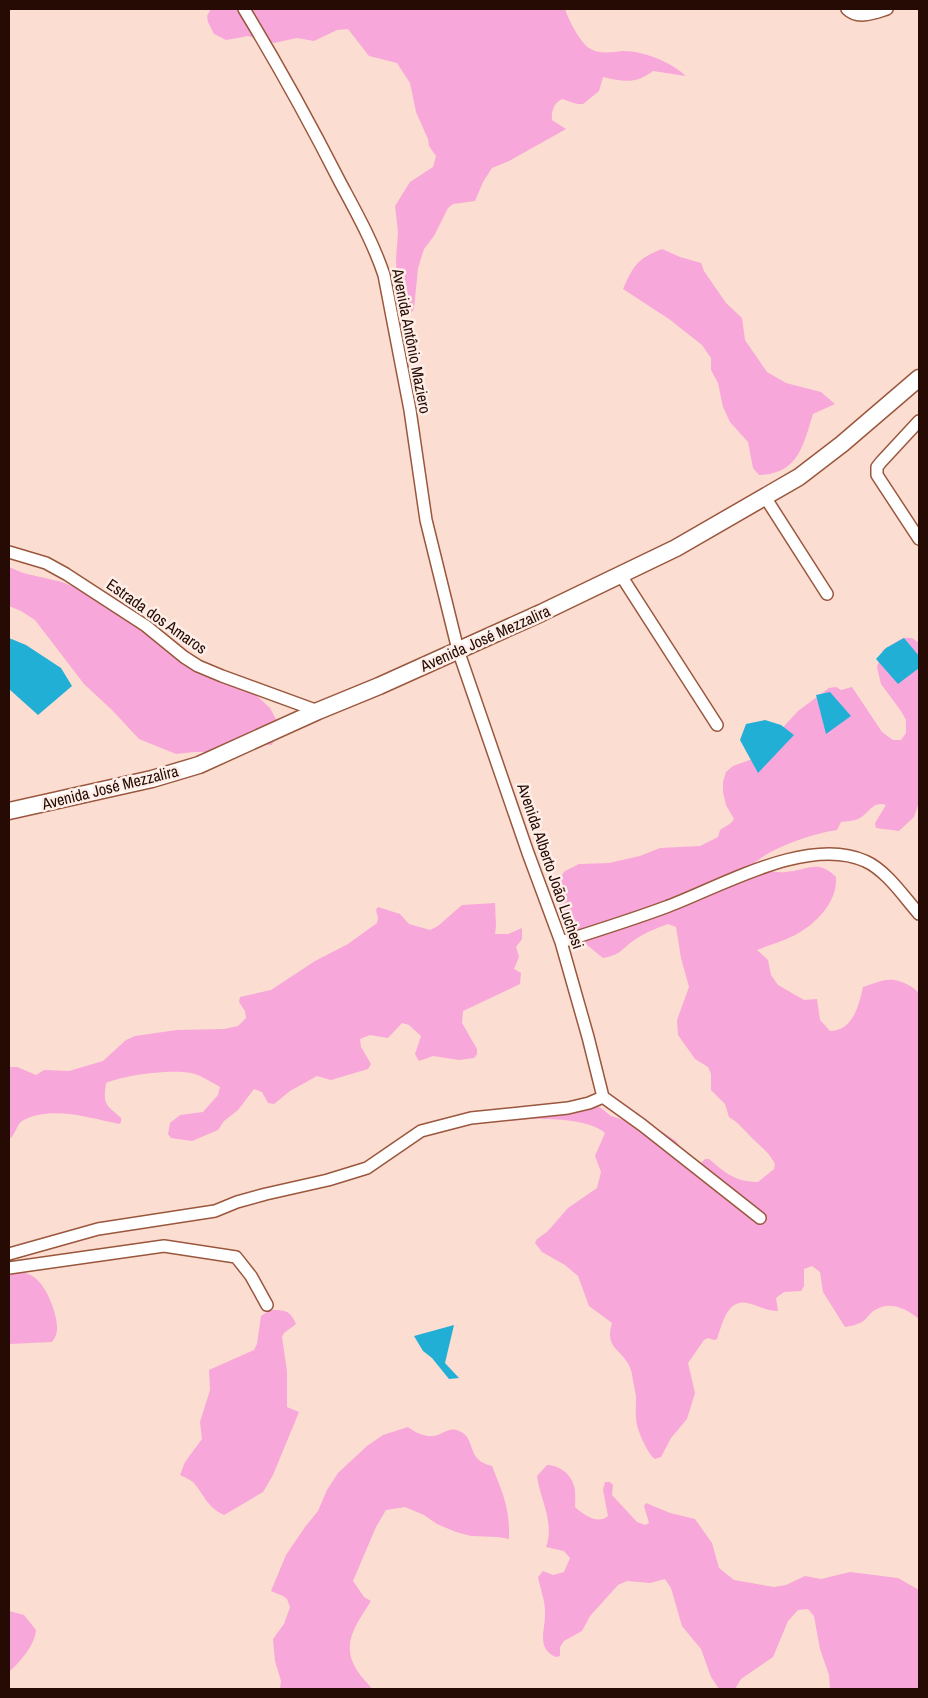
<svg xmlns="http://www.w3.org/2000/svg" width="928" height="1698" viewBox="0 0 928 1698" font-family="'Archivo Narrow',sans-serif">
	<rect width="100%" height="100%" fill="#fcddd1"/>
	<!-- green -->
	<path fill="#f7a7d9" d="M211,9h354c3,10 15,33 24,39 10,7 23,4 34,3 21,0 48,11 63,25l-33,-5c-17,13 -29,11 -50,6l-4,14 -16,13h-6l-15,-5c-8,4 -11,12 -10,21l14,9 -57,32 -17,7 -9,14 -8,19 -22,3 -5,4 -14,28 -10,13 -6,19 -4,41 -3,4 -5,-1 -4,-8 -5,-23 -1,-22 2,-27 -3,-26 15,-24 23,-15 3,-11 -7,-10 -1,-7 -12,-27 -6,-29 -13,-20 -28,-7 -21,-27 -11,1 -23,11 -17,-3 -23,5 -26,-7 -22,4 -12,-6 -6,-12 -1,-6z
		M662,249l18,8 21,6 3,8 22,32 16,15 3,22 22,32 19,11 35,9 14,12 -22,10c-10,32 -15,60 -54,61l-6,-7 -5,-26 -18,-20 -7,-15 -5,-24 -7,-13v-12l-9,-13 -33,-26 -46,-30c11,-24 14,-30 39,-40z
		M9,567l14,6 39,9 55,23 25,25 115,66 13,12 10,19 -8,18 -20,-2 -40,9h-18l-18,2 -37,-15 -27,-29 -28,-26 -49,-64 -14,-9 -12,-5z
		M903,638h9l7,5v159l-5,15 -15,14 -23,-3 -1,-5 11,-18c-14,-5 -17,9 -28,14 -5,2 -12,2 -17,3l-4,8c-25,4 -65,17 -84,34v7l6,6v-7l2,-1c7,1 16,4 24,3 22,-1 32,-14 51,5 2,25 -21,48 -41,58 -12,6 -25,10 -38,15l11,10 3,15 7,10 26,15 13,-1 3,21 10,11c23,0 29,-26 33,-44 20,-6 27,-12 47,-1 4,2 6,4 9,7v326c-12,-10 -29,-19 -44,-9 -6,3 -8,10 -15,13 -4,2 -10,3 -15,4l-22,-35 -3,-20 -8,-6 -8,3v17l-3,5 -17,1 -8,6 2,13c-12,0 -20,-6 -31,-8 -20,-4 -25,22 -30,36l-3,1 -6,-2 -4,2 -16,23 7,30 -8,26 -16,19 -10,19 -6,2c-7,-5 -16,-25 -18,-34 -2,-9 -1,-19 -1,-28 -1,-7 -3,-15 -4,-23 -5,-25 -29,-22 -20,-51l-23,-17 -11,-30 -13,-11 -23,-13 -7,-9 2,-4 10,-7 21,-24 29,-20 4,-16 -6,-16 10,-23c-13,-12 -46,-14 -63,-14 -14,-1 -30,4 -43,-1l98,-13 14,11 53,17 12,8 12,17 12,6 5,-5h4c16,14 27,23 49,23l16,-13 1,-5c-7,-13 -14,-17 -24,-27 -8,-8 -12,-14 -22,-20l-4,-13 -14,-14v-16l-3,-7 -13,-8 -17,-24 -1,-15 12,-33 -8,-29 -5,-31 -8,-3c-11,4 -22,8 -32,15 -16,10 -12,15 -33,19l-16,-13 -24,-30 -7,-19 1,-15 8,-10 14,-7 30,-1 31,-7 20,-8 40,-2 18,-9 2,-7 11,-7 3,-4 -8,-14 -3,-13v-10l3,-10 7,-6 22,-8 43,-47 31,-23 7,-1 5,3 11,-3 30,45 11,8h8l5,-7v-13l-5,-9 -20,-27 -4,-17 6,-17z
		M495,903l1,23 -1,8h13l14,-6v11l-6,8 3,10 -5,12 7,4 -1,11 -57,27 -1,12 15,26v5l-3,4 -15,2 -26,-4 -14,5 -4,-7 6,-18 -12,-11 -7,-2 -14,15 -18,-3 -10,4 1,8 10,17 -3,5 -37,11 -14,-4 -27,15 -16,13 -6,-1 -6,-11 -8,-3 -16,21 -14,11 -6,9 -26,11 -21,-3 -3,-4 2,-11 10,-8 23,-3 15,-17 2,-8c-9,-5 -19,-12 -29,-14 -20,-4 -67,2 -85,10 -3,22 -1,21 15,35v4l-2,2c-29,-6 -69,-19 -97,-3 -6,4 -6,14 -13,18v-72h8l19,8 8,-5 25,1 34,-10 23,-21 9,-4 42,-6 47,-1 14,-3 8,-8 -1,-7 -6,-9 1,-5 31,-7 44,-29 33,-17 29,-21 1,-5 -2,-8 2,-3 22,7 9,10 21,6 8,-4 24,-21z
		M9,1269c8,2 19,3 26,9 12,8 26,43 21,57 -1,3 -3,5 -4,7l-43,2z
		M270,1310c15,0 20,0 26,14l-12,9 -2,4 5,34v36l12,5 -26,63 -10,17 -39,23c-16,-7 -20,-20 -30,-32 -3,-3 -10,-6 -14,-8l5,-13 17,-23 -2,-17 10,-32 -1,-20 45,-20 3,-6 4,-28z
		M408,1427c6,5 17,10 25,9 10,-1 16,-10 26,-5 18,7 6,29 33,35 11,28 18,42 17,73l-11,-2 -27,-1 -15,-4 -19,-8 -13,-9 -19,-8 -19,3 -10,17 -23,54 11,16 7,4c-13,21 -30,41 -16,66 4,8 12,15 17,22h-92l1,-8 -6,-20 -2,-22 11,-15 6,-17 -3,-8 -4,-3 -12,-5 15,-36 19,-28 13,-16 9,-21 11,-17 29,-27 16,-11z
		M547,1465c12,0 24,9 27,21 2,6 1,14 1,21 9,8 23,18 33,9l-5,-26 2,-8h5l3,3 -1,10 25,27 8,3 4,-2 -5,-17 2,-3 24,10 25,6 17,24 7,25 15,12 40,7 12,-2 19,-9 16,3 29,-7 48,6 21,12v99h-89l-1,-14 -9,-26 -6,-33 -6,-7 -10,1 -10,11 -15,36 -32,22 -6,10h-16l-8,-12 -10,-28 -19,-23 -11,-38 -6,-9 -15,4 -23,-2 -9,4 -28,31 -8,15 -18,10 -4,6v9l-4,1c-21,-9 -10,-28 -11,-45 0,-12 -5,-24 -7,-35l5,-6 10,4 11,-3 6,-14 -6,-7 -18,-4c9,-24 -6,-48 -9,-71z
		M9,1611l15,4 12,15c-1,15 -16,32 -27,42z"/>
	<!-- water -->
	<path fill="#22afd6" d="M9,638l17,7 35,23 11,18 -34,29 -29,-26z
		M904,638l15,18v12l-21,16 -22,-25 10,-11z
		M830,692l21,24 -25,18 -10,-39z
		M765,720l16,5 13,10 -36,38 -18,-33 6,-16z
		M454,1325l-9,38 14,15 -10,1 -17,-21 -9,-7 -9,-15z"/>
	<g fill="none" stroke-linecap="round" stroke-linejoin="round">
		<!-- minor casing -->
		<g stroke="#9a573d" stroke-width="14">
			<path id="minor" d="M244,9c34,56 66,114 96,173 16,30 33,60 44,93l26,135 16,110 32,130 70,203 33,89 27,95 15,60
				M847,9c11,11 27,4 40,0
				M919,421l-38,41 -4,5v8l42,64
				M765,497l62,97
				M9,552l37,11 20,11 80,52 38,31 14,9 24,10 96,35
				M620,574l97,151
				M561,942c35,-11 70,-22 105,-35 54,-20 142,-72 199,-46 21,9 39,36 54,53
				M603,1097l39,28 118,93
				M9,1254l89,-25 117,-18 22,-9 29,-8 62,-14 39,-12 54,-37 50,-13 97,-10 21,-5 14,-6
				M9,1268l155,-22 72,11 15,19 16,29"/>
		</g>
		<!-- secondary casing -->
		<g stroke="#9a573d" stroke-width="19">
			<path id="secondary" d="M9,811l143,-32 47,-14 119,-54 61,-25 162,-73 135,-65 123,-71 43,-33 77,-66"/>
		</g>
		<!-- minor -->
		<use href="#minor" stroke="#fff" stroke-width="11"/>
		<!-- secondary -->
		<use href="#secondary" stroke="#fff" stroke-width="16"/>
	</g>
	<g text-anchor="middle" stroke-width="5" stroke-linejoin="round" paint-order="stroke">
		<!-- street labels -->
		<g font-size="16" fill="#250b03" stroke="#feeee8">
			<text transform="translate(412 341) rotate(79)" y="6">Avenida Antônio Maziero</text>
			<text transform="translate(157 616) rotate(35)" y="6">Estrada dos Amaros</text>
			<text transform="translate(485 638) rotate(-24)" y="6">Avenida José Mezzalira</text>
			<text transform="translate(110 787) rotate(-14)" y="6">Avenida José Mezzalira</text>
			<text transform="translate(551 866) rotate(71)" y="6">Avenida Alberto João Luchesi</text>
		</g>
	</g>
	<!-- border -->
	<rect width="928" height="1698" fill="none" stroke="#250b03" stroke-width="20"/>
</svg>
